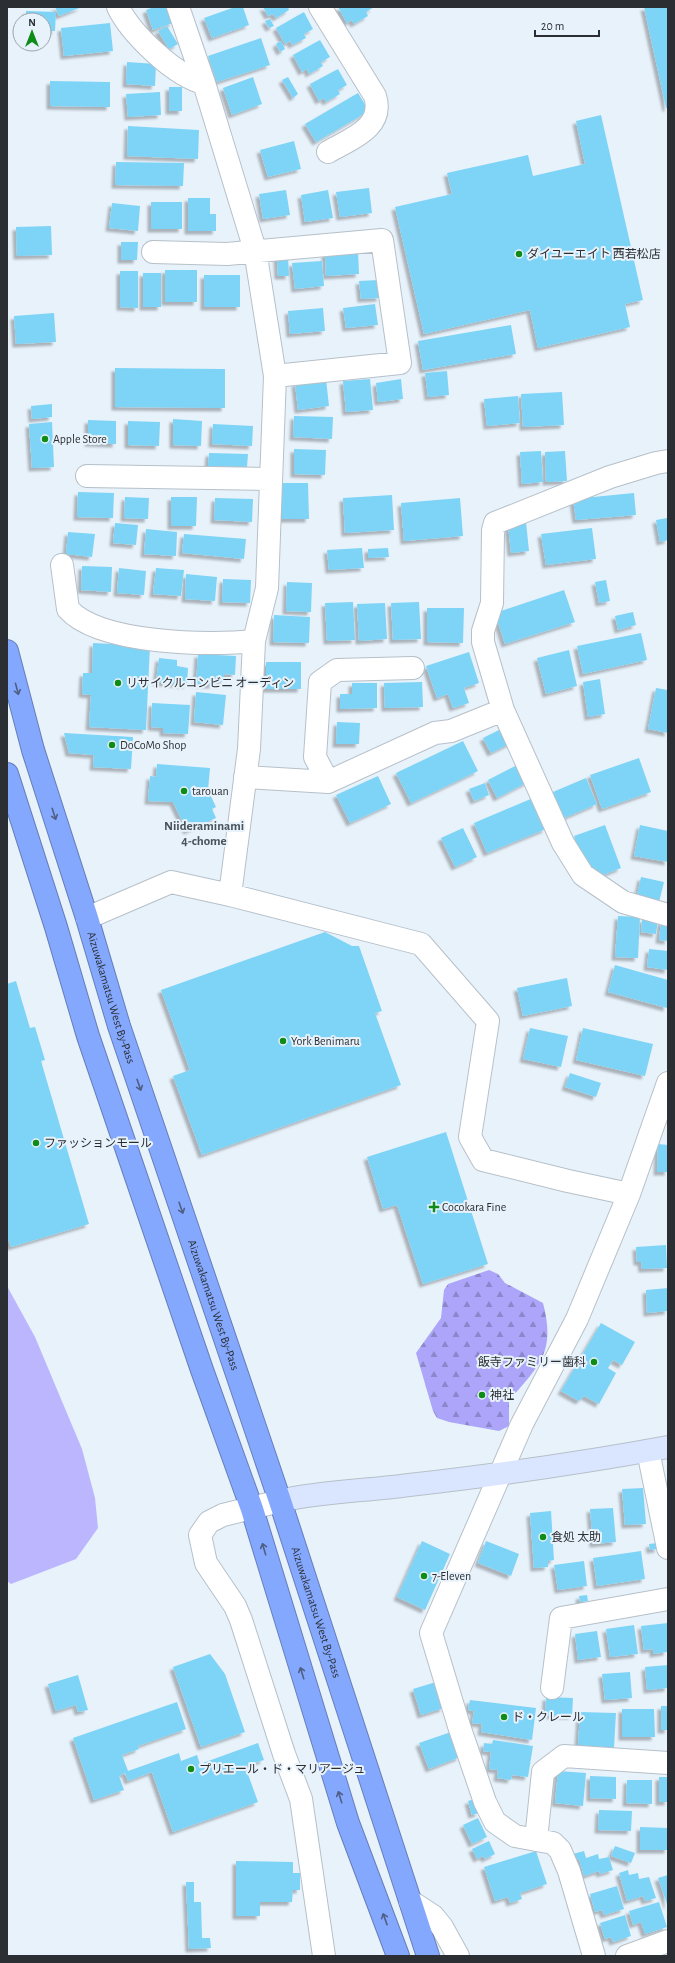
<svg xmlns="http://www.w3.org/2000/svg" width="675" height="1963" viewBox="0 0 675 1963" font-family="'Alegreya Sans','Noto Sans JP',sans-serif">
	<defs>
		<pattern id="forest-firs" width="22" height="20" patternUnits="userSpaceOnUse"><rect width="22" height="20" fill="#aca5fa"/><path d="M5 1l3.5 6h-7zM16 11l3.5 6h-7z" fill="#8c87cb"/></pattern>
		<filter id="shadow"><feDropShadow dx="-3.5" dy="3.5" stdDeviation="1" flood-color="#0004"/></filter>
	</defs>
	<rect width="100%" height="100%" fill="#e8f2fb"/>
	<!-- green -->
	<path fill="#bbb6fe" d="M7,1286l28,51 47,112 13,49 3,30 -22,31 -65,25 -4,-3z"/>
	<!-- forest -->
	<path fill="url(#forest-firs)" d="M489,1270l9,4 7,9 38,20c13,50 -4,62 -34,98v25l-10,5 -50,-9 -12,-4 -4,-7 -17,-58 25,-35 3,-28 4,-6z"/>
	<!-- building -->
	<path fill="#7dd4f6" filter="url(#shadow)" d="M55,7h27l-23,9z
		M154,7h13l6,16 -20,7 -7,-20z
		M235,7h8l6,18 -37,13 -8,-20z
		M263,7h25l1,3 -13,8 -3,-4 -5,2z
		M338,7h36l-8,5 2,4 -14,8 -2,-4 -5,3z
		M644,7h24v101h-2z
		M26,11l30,1 -1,19h-11v-11h-18z
		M304,12l9,17 -9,5 2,4 -14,7 -2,-4 -5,3 -9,-16z
		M270,19l4,7 -5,2 -4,-7z
		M110,23l3,28 -49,5 -3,-28z
		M167,26l11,18 -9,5 -11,-18z
		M261,38l9,27 -53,17 -9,-26z
		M320,40l10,17 -9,5 2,4 -14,8 -2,-5 -5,3 -9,-17z
		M281,41l4,8 -5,3 -4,-8z
		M127,62l29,2 -1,22 -29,-2z
		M338,69l9,16 -9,5 2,4 -14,8 -2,-4 -5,3 -9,-17z
		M253,77l9,27 -30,11 -9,-27z
		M288,77l10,17 -5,4 -11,-18z
		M50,81l60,1v25l-60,-1z
		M169,87h13v24h-13z
		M160,92l1,23 -33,2 -2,-23z
		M358,93l11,18 -53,31 -11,-18z
		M601,115l42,185 -18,4 5,23 -92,21 -8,-38 -106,24 -29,-127 57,-13 -5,-21 81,-18 5,21 52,-12 -9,-43z
		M128,126l71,4 -1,29 -71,-3z
		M294,141l7,28 -33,8 -8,-27z
		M116,162l68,1 -1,23 -68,-1z
		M369,188l3,25 -32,4 -4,-25z
		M286,190l4,25 -27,4 -4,-25z
		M328,190l5,28 -28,4 -4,-27z
		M188,198h22v16h6v17h-28z
		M151,202h31v27h-31z
		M112,203l28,3 -2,25 -29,-3z
		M51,226l1,29 -35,1 -1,-29z
		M121,242h17l-1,18h-16z
		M358,251l1,23 -33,2 -1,-23z
		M277,256h11l1,20h-11z
		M322,261l2,25 -29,3 -3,-26z
		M165,270h32v32h-32z
		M120,271h18v37l-18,-1z
		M143,273h18v34h-18z
		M204,275h36v32h-36z
		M379,280l1,18 -19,1 -2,-18z
		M375,304l3,21 -32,3 -3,-20z
		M323,308l2,23 -35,3 -2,-23z
		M54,313l2,29 -40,2 -2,-28z
		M511,325l5,29 -93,16 -5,-29z
		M115,368l110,1v39l-110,-1z
		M447,371l2,24 -21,2 -3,-24z
		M326,379l3,27 -31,4 -3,-27z
		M370,379l3,31 -27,2 -3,-31z
		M401,379l2,20 -25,3 -2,-19z
		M562,392l2,33 -41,2 -2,-33z
		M518,396l2,27 -33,3 -3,-27z
		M52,404v13l-20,2 -1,-13z
		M294,416l39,1 -1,22 -39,-2z
		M173,419l29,2 -1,25 -28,-1z
		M88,420l28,1v23l-28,-1z
		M128,421l32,1 -1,24 -31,-1z
		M52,422l2,45 -22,1 -3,-44z
		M213,424l40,2 -1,20 -40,-2z
		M294,449l32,1 -1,25 -31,-1z
		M541,451l2,31 -21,2 -2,-32z
		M565,451l2,30 -21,1 -1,-30z
		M209,453l39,1 -1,13 -39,-1z
		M282,483h26l1,36h-27z
		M78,492l36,1 -1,25 -36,-1z
		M634,493l2,22 -60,5 -3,-21z
		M392,495l2,35 -49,3 -2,-35z
		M125,497l24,1 -1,21 -24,-1z
		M171,497h26l-1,29h-25z
		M215,498l38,1 -1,23 -38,-2z
		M460,498l3,38 -59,5 -3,-38z
		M667,518l1,22 -8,2 -4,-22z
		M526,522l3,29 -18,2 -3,-29z
		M115,523l23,2 -2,20 -23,-2z
		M592,528l4,31 -50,6 -5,-31z
		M146,529l31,3 -1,24 -32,-2z
		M68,532l27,2 -3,23 -26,-3z
		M184,534l62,5 -2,20 -62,-6z
		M362,548l2,20 -35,2 -2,-20z
		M388,548l1,9 -21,1v-9z
		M82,566l30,1 -1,25 -30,-2z
		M119,568l27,3 -2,24 -27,-2z
		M156,568l28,2 -3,26 -28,-2z
		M186,574l31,3 -2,24 -30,-2z
		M223,579l28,1 -1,23 -28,-1z
		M606,580l4,21 -11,2 -4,-21z
		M287,582l25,1 -1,29 -25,-1z
		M564,590l11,32 -70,22 -10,-31z
		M353,602l2,38 -28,1 -2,-38z
		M419,602l2,37 -28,1 -2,-37z
		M385,603l2,36 -28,2 -2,-37z
		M427,608h37l-1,35 -36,-1z
		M633,612l3,13 -18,5 -3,-14z
		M274,615l36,2 -1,26 -36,-1z
		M641,633l6,27 -64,14 -6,-28z
		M93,643l57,3 -4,84 -57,-3 2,-32 -9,-1 1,-21h9z
		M569,650l8,36 -31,8 -9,-36z
		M469,652l10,31 -15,5 5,15 -16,5 -5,-14 -11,4 -11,-32z
		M198,654l38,2 -1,19 -11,-1v8l-11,-1v4l-17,-1z
		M159,658l18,2v6l11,2 -1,17 -31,-3z
		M266,662h35v27h-35z
		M600,679l5,35 -17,3 -5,-35z
		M422,682l1,25 -38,1 -1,-25z
		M352,683h25v25l-37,1v-15h12z
		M656,688l12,2v43l-20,-4z
		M196,692l30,3 -3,30 -29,-3z
		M152,703l38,2 -2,29 -25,-1v-5l-12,-1z
		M337,722l23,1 -1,21h-23z
		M503,728l8,15 -20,10 -8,-15z
		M64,733l69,4 -2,32 -38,-2 1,-12 -25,-2z
		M463,741l15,30 -67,32 -15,-30z
		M639,758l12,34 -49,17 -12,-34z
		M157,764l53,4 -2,22 8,17 -4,2 4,9 -29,13 -14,-29 -25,-1 2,-25 6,1z
		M519,764l9,18 -31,16 -9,-18z
		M378,776l13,28 -41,19 -14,-28z
		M586,778l11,26 -33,14 -11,-26z
		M485,783l4,12 -15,6 -5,-12z
		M533,798l13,31 -59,24 -13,-30z
		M605,825l16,43 -23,9 -4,-9 -7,3 -13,-35z
		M640,825l28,6v31l-34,-6z
		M463,828l14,29 -22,10 -14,-29z
		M641,877l23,5 -5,20 -22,-6z
		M618,916l22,1 -2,41 -23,-1z
		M642,919l16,1 -2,14 -15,-2z
		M661,921h7v20l-9,-1z
		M325,932l27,14h7l23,65 -7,2 26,72 -199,70 -29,-79 17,-6 -29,-80z
		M649,949l19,2v19l-21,-3z
		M615,965l53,15 -1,28 -59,-16z
		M567,978l5,28 -49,10 -6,-28z
		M16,981l14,47 5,-1 10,33 -4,1 48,163 -78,23 -4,-11v-252z
		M530,1028l38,8 -7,31 -38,-8z
		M583,1028l70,16 -8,32 -69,-16z
		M570,1073l31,10 -5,14 -31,-10z
		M446,1132l42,132 -65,20 -26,-79 -14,4 -16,-52z
		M658,1144l10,1v27h-11z
		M666,1245l1,23 -25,1 -1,-7h-4l-1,-15z
		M668,1288v23l-21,2 -1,-23z
		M601,1323l34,19 -13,23 -9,-5 -5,8 8,5 -17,31 -15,-8 -5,5 -18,-10z
		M643,1488l3,36 -21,1 -3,-36z
		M613,1508l3,34 -23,2 -3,-35z
		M551,1511l3,49 -6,1v6l-14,1 -4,-55z
		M422,1541l28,13 -25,56 -28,-13z
		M486,1541l33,13 -8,22 -33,-13z
		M657,1543l1,6 -8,1 -1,-6z
		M641,1551l4,28 -48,7 -4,-28z
		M584,1561l3,25 -29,4 -4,-25z
		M587,1595l1,6 -8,1 -1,-6z
		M668,1623l-1,29 -14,2v-5l-9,1 -3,-24z
		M634,1625l4,29 -28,3 -4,-28z
		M597,1631l4,26 -23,3 -3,-26z
		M210,1654l15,20 20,58 -44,15 -28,-80z
		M668,1665v23l-21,2 -2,-23z
		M630,1672l2,26 -27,2 -3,-26z
		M78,1675l10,35 -10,2 -2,-7 -20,6 -8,-27z
		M436,1682l8,26 -23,7 -8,-26z
		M546,1697l27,1 -1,18 -27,-1z
		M470,1700l66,8 -4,32 -51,-8 1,-8 -10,-1 2,-12 -6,-1z
		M177,1702l9,27 -48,17 1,3 -17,6 6,16 51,-18 2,8 16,-6 3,9 58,-21 6,17 -19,6 13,36 -85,30 -21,-60 -24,9 -3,-8 -6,3 5,14 -30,10 -21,-62z
		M661,1706h7v24h-7z
		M622,1709h32l1,28h-33z
		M580,1712l36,1 -2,35 -36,-2z
		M451,1732l9,25 -31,12 -10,-26z
		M493,1740l40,6 -5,31 -16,-2 -1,5 -14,-2 1,-8 -9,-1 2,-17 -8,-1 1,-8 8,1z
		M558,1771l28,2 -3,33 -28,-3z
		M590,1776l26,1v22l-26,-1z
		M659,1777h9v25h-9z
		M627,1780h25v24l-26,-1z
		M475,1799l4,14 -7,2 -4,-14z
		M599,1810l33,1 -1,20 -33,-1z
		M478,1818l9,19 -15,7 -9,-19z
		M640,1827l28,1v22h-28z
		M489,1841l6,13 -10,5 -2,-3 -6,3 -5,-10z
		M615,1846l20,7 -4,10 -20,-7z
		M536,1851l11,33 -27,9 2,6 -12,4 -2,-6 -13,4 -11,-34z
		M584,1851l2,7 12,-4 1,5 10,-2 4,13 -13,4 -1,-3 -15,5 -5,-17 -5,2 -1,-7z
		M236,1861l57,1v11h7v17h-7l-1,12h-32v14h-24z
		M628,1870l1,5 9,-2 1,6 10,-2 7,21 -11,3 -2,-5 -16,5 -8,-28z
		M668,1875v32l-10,-29z
		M186,1882h8v20h7l1,36h8l1,10 -22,1z
		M617,1886l7,23 -20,6 -2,-5 -7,2 -5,-18z
		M659,1902l8,25 -22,7 -4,-12 -8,3 -4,-14z
		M625,1915l6,21 -18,6 -2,-5 -6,2 -5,-16z"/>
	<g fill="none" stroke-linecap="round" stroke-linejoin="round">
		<!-- street casing -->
		<g stroke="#b6c0c9" stroke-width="24">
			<path id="street" d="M118,7c13,27 57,69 86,76
				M178,7l26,76 51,167 20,126 -8,212 -13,53 -5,108 -19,146
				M320,7l55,89c10,32 -25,43 -47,56
				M153,252l74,2 155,-14 18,123 -125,13
				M668,461l-12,2 -46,14 -115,46 -2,7 -1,73 -9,28v11l20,68 9,20 51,113 20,32 40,27 45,13
				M87,476l183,3
				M62,565l6,44c31,35 142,37 186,32
				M245,777l83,5 107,-49 16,-2 52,-21
				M328,782l-13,-25 5,-75 17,-12 76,-2
				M87,918l84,-36 59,13 191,49 67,77 -18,116 13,23 85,21 61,13
				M648,1451l20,97
				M280,1501l-57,14 -14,7 -9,13 6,28 29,43 6,14 43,134 17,45 23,157
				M552,1688l9,-70 107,-19
				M536,1840l7,-68 21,-16 104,7
				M410,1901l23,15 9,11 16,29
				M594,1956l-25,-85 -9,-21 -7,-7 -38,-7 -20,-14 -10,-20 -26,-76 -28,-93 91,-209 55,-105 52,-125 39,-111
				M627,1956l41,-15"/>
		</g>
		<!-- secondary casing -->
		<g stroke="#b6c0c9" stroke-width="24">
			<path id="secondary" d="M280,1501c42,-10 86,-10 129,-16 87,-10 173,-22 259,-38"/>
		</g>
		<!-- highway casing -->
		<g stroke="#667eb8" stroke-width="24">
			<g id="highway">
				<path id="s1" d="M7,651l26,99 54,168 32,108 161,475 148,455"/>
				<path d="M7,774l49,153 32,109 114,334 50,139 96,314 50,133"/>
			</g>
		</g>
		<!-- street -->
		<use href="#street" stroke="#fff" stroke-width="22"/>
		<!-- secondary -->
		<use href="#secondary" stroke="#dae5ff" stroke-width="22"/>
		<!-- highway -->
		<use href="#highway" stroke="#85a8ff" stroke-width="22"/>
	</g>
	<!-- one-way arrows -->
	<defs><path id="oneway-shaft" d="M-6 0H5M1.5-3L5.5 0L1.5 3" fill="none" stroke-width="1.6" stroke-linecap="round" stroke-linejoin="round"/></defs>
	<g stroke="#4f5f85">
		<use href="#oneway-shaft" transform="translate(17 689) rotate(75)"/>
		<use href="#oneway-shaft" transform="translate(54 814) rotate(72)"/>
		<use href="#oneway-shaft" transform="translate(139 1085) rotate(71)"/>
		<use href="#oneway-shaft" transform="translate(181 1208) rotate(71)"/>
		<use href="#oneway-shaft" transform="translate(264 1549) rotate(-106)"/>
		<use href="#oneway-shaft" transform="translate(302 1673) rotate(-107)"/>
		<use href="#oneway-shaft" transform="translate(340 1797) rotate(-107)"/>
		<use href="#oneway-shaft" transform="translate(385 1919) rotate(-110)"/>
	</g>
	<!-- markers -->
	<g fill="#0e8c17" stroke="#e8f2fb" stroke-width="1.5">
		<circle cx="519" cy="254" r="4"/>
		<circle cx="45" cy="439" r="4"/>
		<circle cx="118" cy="683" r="4"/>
		<circle cx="112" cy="745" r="4"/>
		<circle cx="184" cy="791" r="4"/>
		<circle cx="283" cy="1041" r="4"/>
		<circle cx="36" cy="1143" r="4"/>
		<path d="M432 1201h4v4h4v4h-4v4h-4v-4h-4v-4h4z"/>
		<circle cx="594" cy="1362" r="4"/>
		<circle cx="482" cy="1395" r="4"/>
		<circle cx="543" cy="1537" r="4"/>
		<circle cx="424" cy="1576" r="4"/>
		<circle cx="504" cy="1717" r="4"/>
		<circle cx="191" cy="1769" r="4"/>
	</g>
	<g text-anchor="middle" stroke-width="4" stroke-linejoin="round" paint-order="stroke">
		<!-- poi labels -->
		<g font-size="12" fill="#2b2f33" stroke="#e8f2fb" text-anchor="start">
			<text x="527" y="258">ダイユーエイト 西若松店</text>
			<text x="53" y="443">Apple Store</text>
			<text x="126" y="687">リサイクルコンビニ オーディン</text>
			<text x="120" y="749">DoCoMo Shop</text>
			<text x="192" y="795">tarouan</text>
			<text x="291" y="1045">York Benimaru</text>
			<text x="44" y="1147">ファッションモール</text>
			<text x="442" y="1211">Cocokara Fine</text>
			<text x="586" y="1366" text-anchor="end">飯寺ファミリー歯科</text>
			<text x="490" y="1399">神社</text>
			<text x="551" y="1541">食処 太助</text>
			<text x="432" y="1580">7-Eleven</text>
			<text x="512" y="1721">ド・クレール</text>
			<text x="199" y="1773">プリエール・ド・マリアージュ</text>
		</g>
		<!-- street labels -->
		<g font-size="12" fill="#2b2f33" stroke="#e8f2fb">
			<text dy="4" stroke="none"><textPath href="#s1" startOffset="362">Aizuwakamatsu West By-Pass</textPath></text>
			<text dy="4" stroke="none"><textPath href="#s1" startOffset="686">Aizuwakamatsu West By-Pass</textPath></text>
			<text dy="4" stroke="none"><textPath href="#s1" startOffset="1010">Aizuwakamatsu West By-Pass</textPath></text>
		</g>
		<!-- neighbourhood labels -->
		<g font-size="13" font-weight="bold" fill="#49525a" stroke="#e8f2fb">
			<text x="204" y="830">Niideraminami<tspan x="204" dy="15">4-chome</tspan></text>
		</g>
	</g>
	<!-- border -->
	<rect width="675" height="1963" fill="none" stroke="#2b2f33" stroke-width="16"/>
	<!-- north arrow -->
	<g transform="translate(32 32)"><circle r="19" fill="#e8f2fb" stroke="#9ca4ab"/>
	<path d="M0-3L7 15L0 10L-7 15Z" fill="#0e8c17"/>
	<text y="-6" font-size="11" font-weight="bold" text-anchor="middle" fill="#2b2f33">N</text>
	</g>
	<!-- scale -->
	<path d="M535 30v6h64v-6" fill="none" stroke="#2b2f33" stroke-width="2"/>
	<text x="541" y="30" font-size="12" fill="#2b2f33" stroke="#e8f2fb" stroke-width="3" paint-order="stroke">20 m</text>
</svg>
